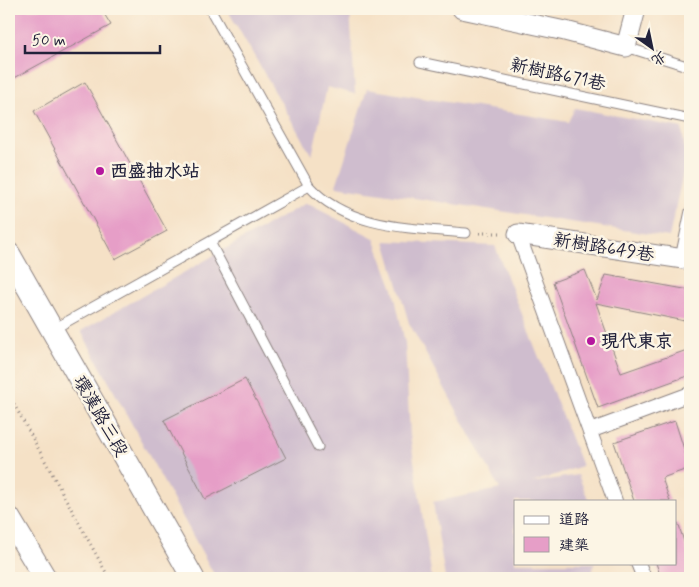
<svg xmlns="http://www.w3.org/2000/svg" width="699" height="587" viewBox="0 0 699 587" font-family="Mynerve,'LXGW WenKai TC',sans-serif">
	<rect width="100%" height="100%" fill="#fcf5e5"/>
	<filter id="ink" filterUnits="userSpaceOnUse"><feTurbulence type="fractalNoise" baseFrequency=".02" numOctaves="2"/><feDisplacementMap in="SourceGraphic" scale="10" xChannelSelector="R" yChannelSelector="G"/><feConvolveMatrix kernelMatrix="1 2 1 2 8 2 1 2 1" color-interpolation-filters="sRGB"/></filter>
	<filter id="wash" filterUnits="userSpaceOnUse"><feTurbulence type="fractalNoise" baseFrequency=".0096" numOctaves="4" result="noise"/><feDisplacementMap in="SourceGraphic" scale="20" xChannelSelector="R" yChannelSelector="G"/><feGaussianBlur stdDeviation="1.12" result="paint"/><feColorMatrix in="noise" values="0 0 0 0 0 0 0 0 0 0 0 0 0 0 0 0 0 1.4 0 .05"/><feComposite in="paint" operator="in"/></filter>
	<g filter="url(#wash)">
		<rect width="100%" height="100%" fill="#f5e1c6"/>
		<!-- industrial -->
		<path fill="#cfbdce" d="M227,9h123l5,85 -28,-7 -15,69z
			M367,89l201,33 7,-14 107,20 4,32 -17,77 -333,-51z
			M306,203l68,35 19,51 12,54 5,92 22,143h-216l-135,-247z
			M385,241l110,5 87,220 -51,17 47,-8 11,26h-74v62h79l-2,15h-147l-12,-76 67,-13 -91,-166z"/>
		<g id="blocks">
			<!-- building -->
			<path fill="#e69ec7" d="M9,9h92l10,16 -102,56z
				M85,82l82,149 -52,28 -81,-148z
				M585,270l12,30 9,-25 84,15v32l-94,-19 25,70 69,-24v26l-92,33 -45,-126z
				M245,379l41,79 -81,41 -41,-79z
				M675,421l15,47 -28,10 8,23h-36l-20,-59z
				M675,523h3l12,37v18h-29l-5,-15h19z"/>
		</g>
	</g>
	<g filter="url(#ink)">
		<use href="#blocks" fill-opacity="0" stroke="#8c8280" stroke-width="1"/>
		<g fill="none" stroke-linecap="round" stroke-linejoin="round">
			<!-- service casing -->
			<g stroke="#8c8280" stroke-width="11">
				<path id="service" d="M210,9l99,177c39,43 103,42 157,47
					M626,47l64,20
					M420,62l270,57
					M210,242l108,205
					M680,258l10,-47
					M52,330l257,-144"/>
			</g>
			<!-- pedestrian casing -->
			<g stroke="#8c8280" stroke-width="16">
				<path id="pedestrian" d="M518,234l97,267
					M590,431l100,-37
					M638,563l6,15"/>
			</g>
			<!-- minor casing -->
			<g stroke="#8c8280" stroke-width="21">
				<path id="minor" d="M462,9l103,22 61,16 10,-38
					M518,234l172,26"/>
			</g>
			<!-- tertiary casing -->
			<g stroke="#8c8280" stroke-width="24">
				<path id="tertiary" d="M9,254l184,324
					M9,518l36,60"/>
			</g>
			<!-- path -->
			<path stroke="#8c8280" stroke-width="3" stroke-dasharray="1 4" stroke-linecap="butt" d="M479,233h21
				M9,395l100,183"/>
			<!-- service -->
			<use href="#service" stroke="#fff" stroke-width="9"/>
			<!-- pedestrian -->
			<use href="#pedestrian" stroke="#fff" stroke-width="14"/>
			<!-- minor -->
			<use href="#minor" stroke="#fff" stroke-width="19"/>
			<!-- tertiary -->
			<use href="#tertiary" stroke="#fff" stroke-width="22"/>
		</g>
	</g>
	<!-- markers -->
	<g fill="#b5179e" stroke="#fcf5e5" stroke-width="2">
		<circle cx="100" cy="171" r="5"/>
		<circle cx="591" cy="341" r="5"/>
	</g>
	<g text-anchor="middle" stroke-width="5" stroke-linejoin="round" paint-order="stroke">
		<!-- street labels -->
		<g font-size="18" fill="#22223b" stroke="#fcf5e5">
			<text transform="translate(558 74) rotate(12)" y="6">新樹路671巷</text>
			<text transform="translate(604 247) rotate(9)" y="6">新樹路649巷</text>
			<text transform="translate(101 416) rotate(60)" y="6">環漢路三段</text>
		</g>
		<!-- poi labels -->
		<g font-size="18" font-weight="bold" fill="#22223b" stroke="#fcf5e5" text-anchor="start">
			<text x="110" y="177">西盛抽水站</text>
			<text x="601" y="347">現代東京</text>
		</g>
	</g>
	<!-- margin -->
	<rect width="699" height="587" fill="none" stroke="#fcf5e5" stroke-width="30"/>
	<!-- legend -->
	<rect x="514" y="500" width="162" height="65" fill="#fcf5e5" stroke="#a5a1a1"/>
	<rect x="524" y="516" width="25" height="8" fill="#ffffff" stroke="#a5a1a1"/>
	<text x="559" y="524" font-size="15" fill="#22223b">道路</text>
	<rect x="524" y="537" width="25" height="15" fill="#e69ec7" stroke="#a5a1a1"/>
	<text x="559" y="550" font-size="15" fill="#22223b">建築</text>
	<!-- north arrow -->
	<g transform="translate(652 48) rotate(147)" stroke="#fcf5e5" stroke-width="4" paint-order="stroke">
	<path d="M0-4L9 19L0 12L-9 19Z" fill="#22223b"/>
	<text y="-8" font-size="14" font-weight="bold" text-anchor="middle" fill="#22223b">北</text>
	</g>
	<!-- scale -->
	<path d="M25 45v8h135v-8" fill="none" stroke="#22223b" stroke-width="2.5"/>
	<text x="32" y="45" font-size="15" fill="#22223b" stroke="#fcf5e5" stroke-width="4" paint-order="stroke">50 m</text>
</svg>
